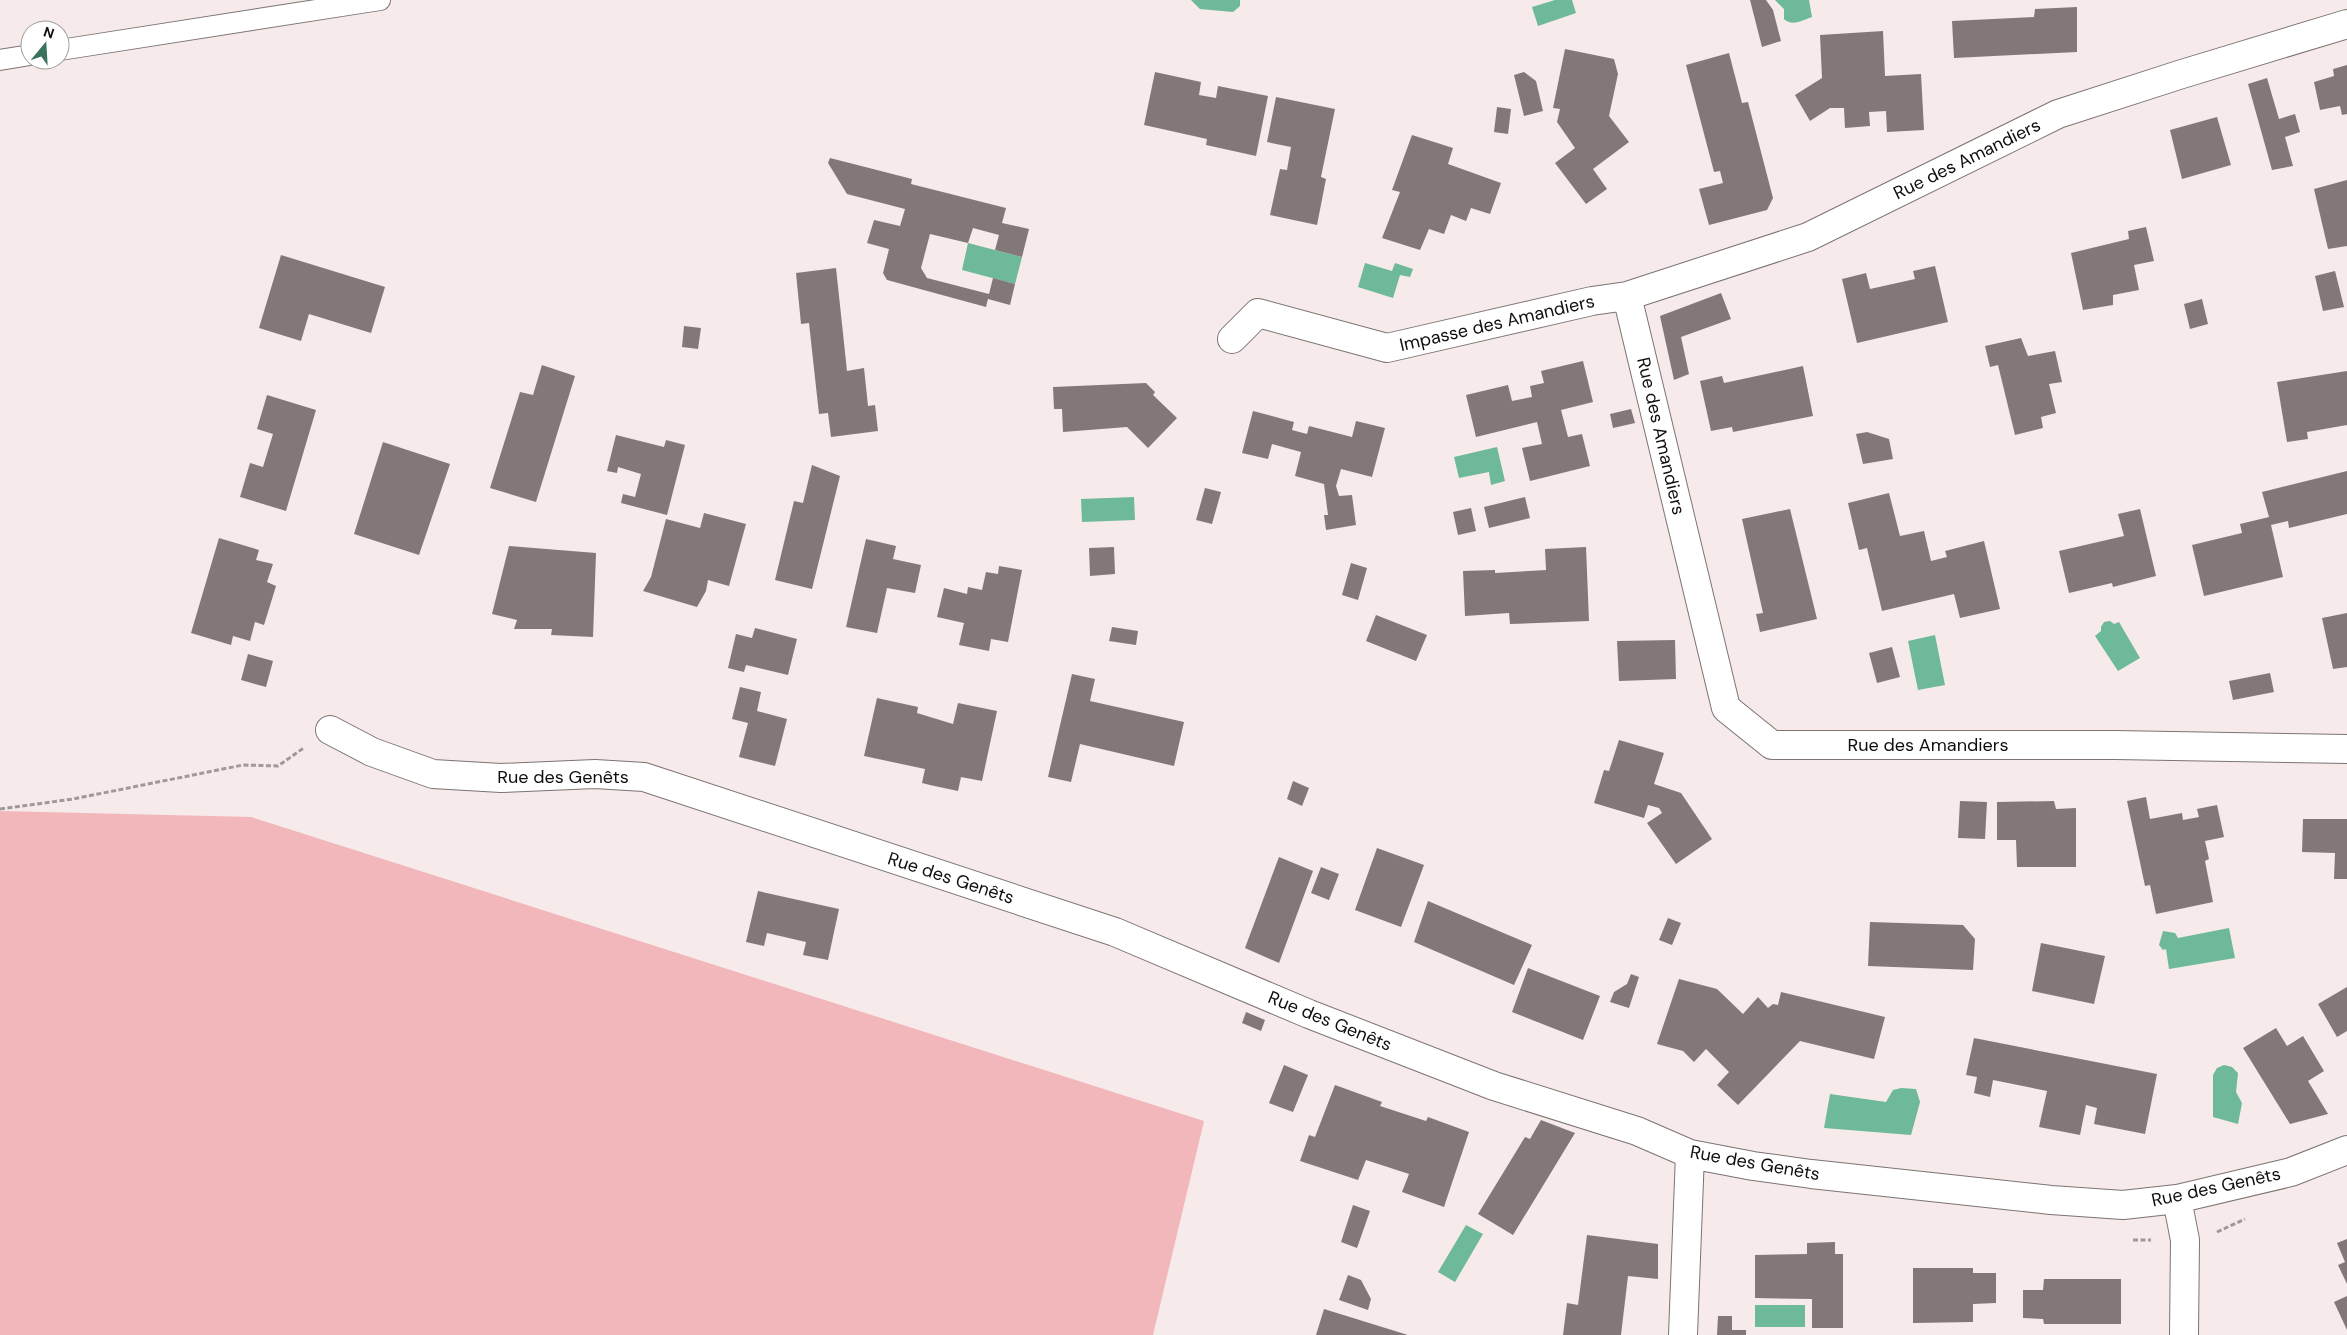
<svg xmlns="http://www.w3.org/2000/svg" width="2347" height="1335" viewBox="0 0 2347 1335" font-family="'DM Sans',sans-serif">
	<rect width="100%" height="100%" fill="#f6eaea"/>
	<!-- green -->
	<path fill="#f2b7ba" d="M0,811l251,6 953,304 -51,214h-1153z"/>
	<!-- water -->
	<path fill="#6db99a" d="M1191,0h49v6l-7,6 -33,-3z
		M1555,0h17l4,13 -38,13 -6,-19z
		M1775,0h34l3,17c-9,3 -20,10 -28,2v-10z
		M968,243l54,14 -7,27 -53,-14z
		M1365,263l27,8 3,-8 18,6 -3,8 -10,-2 -7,23 -35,-11z
		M1497,447l8,34 -14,4 -2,-13 -30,6 -5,-21z
		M1134,497l1,23 -53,2 -1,-23z
		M2110,621l4,3 5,-2 21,36 -22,13 -23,-35 6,-5v-4l3,-5z
		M1935,635l10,50 -27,5 -10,-49z
		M2229,928l6,30 -66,11 -3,-20 -3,1 -4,-5 4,-14 12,2 3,5z
		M2224,1065l8,2 6,6 -2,19 6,11 -4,21 -25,-7v-42l4,-7z
		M1901,1088l15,1 4,13 -9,33 -87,-7 6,-34 56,8 7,-12z
		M1466,1225l17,9 -28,48 -17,-10z
		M1755,1305h50v22h-50z"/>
	<!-- building -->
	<path fill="#837879" d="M1750,0h16l7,10 8,31 -19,6z
		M2077,7v45l-123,6 -2,-37 82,-4 1,-8z
		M1883,31l2,45 36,-2 3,56 -37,2 -1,-21 -17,1 1,14 -25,2 -1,-20h-14l-20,13 -15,-26 27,-17 -2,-43z
		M1565,49l49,10 4,15 -9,42 20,26 -36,27 14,20 -21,15 -31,-41 20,-15 -18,-26 3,-13 -7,-1z
		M1729,53l13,50 6,-1 25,96 -6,12 -58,15 -10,-36 24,-6 -3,-12 -6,1 -28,-107z
		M2347,65v49l-5,1 -2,-9 -20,4 -6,-28 20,-6 -1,-7z
		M1155,72l46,10 -2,13 17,3 2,-12 50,10 -12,60 -50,-11 1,-6 -63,-14z
		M1524,72l12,9 7,30 -19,5 -10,-41z
		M2267,78l12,41 16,-5 5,18 -15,5 8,29 -21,4 -24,-86z
		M1276,97l59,12 -14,68 5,2 -9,46 -47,-10 10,-46 7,1 4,-23 -24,-5z
		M1497,107l14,2 -3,25 -14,-2z
		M2217,117l14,48 -49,14 -12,-49z
		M1412,135l41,13 -5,16 53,19 -11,31 -19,-6 -5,13 -15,-6 -7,19 -15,-5 -9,21 -38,-12 18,-46 -8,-2z
		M830,158l82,21 -1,5 95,24 -4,15 27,6 -7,28 -27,-7 4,-15 -26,-7 -5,15 -38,-9 -9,34 6,10 62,16 4,-16 22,6 -5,21 -22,-6 -2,8 -99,-27 -4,-7 6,-24 -22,-6 7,-23 26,6 5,-17 -58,-15 -19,-31z
		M2347,180v66l-19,3 -14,-60z
		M2146,227l8,34 -20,4 5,25 -26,5v10l-30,5 -12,-57 58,-14 -1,-8z
		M281,255l104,32 -14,46 -62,-19 -8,27 -42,-13z
		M1935,266l13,56 -91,21 -15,-64 24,-6 4,16 45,-10 -2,-8z
		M836,268l11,103 17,-3 4,38 7,-1 3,26 -47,6 -3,-24 -9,1 -10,-91 -8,1 -5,-51z
		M2335,271l9,36 -21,4 -8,-35z
		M1721,293l10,26 -50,18 8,37 -15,6 -14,-64z
		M2202,299l6,25 -18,5 -6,-25z
		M684,326l17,2 -3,21 -16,-2z
		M2021,338l7,18 27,-5 7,31 -13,2 7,29 -15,4 2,11 -28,7 -17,-70 -8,2 -5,-21z
		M1583,361l10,41 -32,8 7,27 14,-3 8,32 -60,15 -8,-33 20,-4 -5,-22 -61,15 -10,-42 42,-10 4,16 20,-4 -2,-11 14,-3 -3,-12z
		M542,365l33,11 -39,126 -46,-14 30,-96 13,3z
		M1803,366l10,50 -80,16 -1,-5 -21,4 -11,-50 22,-5 2,7z
		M2347,371v54l-40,7 1,7 -21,3 -10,-60z
		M1146,383l9,9 -2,3 24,23 -29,30 -21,-21 -64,5 -1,-23h-8l-1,-22z
		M267,395l49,15 -30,101 -46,-14 10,-34 13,4 10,-33 -16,-5z
		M1631,409l4,14 -22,5 -3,-14z
		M1253,411l41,11 -2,8 15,4 2,-8 43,11 4,-16 29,7 -13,49 -31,-8 -5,17 3,10 13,-1 4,30 -30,5 -2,-15h4l-4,-31 -29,-8 6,-24 -29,-8 -4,15 -26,-6z
		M1867,432l22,7 4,20 -30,5 -7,-30z
		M616,435l48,12 2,-7 19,5 -18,70 -46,-12 2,-9 12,3 6,-23 -23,-7 -1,6 -10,-2z
		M383,442l67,22 -31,91 -65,-21z
		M812,465l28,11 -28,113 -37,-9 19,-79 9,2z
		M2347,471v43l-58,14 -1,-7 -17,4 12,52 -79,19 -12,-51 50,-12 -2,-9 29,-7 -7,-25z
		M1205,488l16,4 -9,32 -16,-4z
		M1889,493l11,43 24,-5 7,30 16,-4 -2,-6 39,-10 16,68 -40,9 -6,-24 -72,17 -15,-63 -8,2 -11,-47z
		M1525,497l5,21 -41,10 -5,-21z
		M1471,508l5,23 -18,4 -5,-23z
		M1790,509l27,110 -57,13 -4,-18 7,-1 -21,-94z
		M2140,509l16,67 -43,11 -1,-4 -43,10 -10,-42 65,-15 -6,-22z
		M704,513l42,11 -17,62 -21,-6 -2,11 -9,16 -54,-16 8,-14 15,-58 34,9z
		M219,538l40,12 -3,10 17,4 -6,18 9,4 -12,39 -9,-3 -5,19 -17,-5 -2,9 -40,-12z
		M866,539l30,7 -3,13 28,6 -6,28 -28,-5 -10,45 -31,-6z
		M509,546l87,7 -3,84 -42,-2 1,-6h-38l3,-9 -25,-6z
		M1114,547l1,27 -25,2 -1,-28z
		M1586,547l3,74 -79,3 -1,-11 -44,3 -2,-45 32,-1v3l51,-3 -1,-21z
		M1351,563l16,5 -9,32 -16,-5z
		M999,566l23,4 -14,72 -17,-3 -2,12 -30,-6 5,-22 -27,-6 7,-29 23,6 1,-7 14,3 4,-18 12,2z
		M2347,613v54l-14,2 -11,-51z
		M1376,615l51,20 -11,26 -50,-20z
		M1112,627l26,4 -2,14 -27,-4z
		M755,628l42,11 -9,36 -42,-10 -2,7 -16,-4 8,-34 16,4z
		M1675,640l1,39 -57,2 -2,-40z
		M1892,647l8,30 -23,6 -8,-30z
		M248,654l25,7 -7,26 -25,-7z
		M2270,673l4,19 -41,8 -4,-19z
		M1072,674l23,5 -5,22 94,21 -10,44 -94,-22 -9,38 -23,-5z
		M740,687l21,5 -4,19 30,8 -12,47 -36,-9 9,-34 -16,-4z
		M877,698l41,9 -1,6 36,11 5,-21 39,8 -15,70 -21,-4 -3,14 -28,-6 -8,-2 3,-14 -61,-13z
		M1619,740l45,13 -10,31 27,9 31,46 -36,25 -29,-41 15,-10 -3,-5 -11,-3 -4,13 -50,-15 10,-33 5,1z
		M1293,781l16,7 -7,18 -15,-7z
		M2146,797l4,22 32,-6 1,7 16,-3 -2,-8 20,-4 7,32 -19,4 4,18 -4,2 8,41 -57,12 -6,-29 -5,1 -18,-85z
		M1960,801l27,1 -2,37 -27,-1z
		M2054,801l2,8 20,-1v59h-59l-1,-27h-19v-38z
		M2303,819h44v60h-13l1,-26 -33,-1z
		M1377,848l47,17 -23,62 -46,-17z
		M1279,857l34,14 -34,92 -34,-15z
		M1321,867l18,7 -10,26 -18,-7z
		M758,891l81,18 -11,51 -25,-5 3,-13 -39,-9 -3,13 -18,-4z
		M1428,901l104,44 -18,40 -100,-43z
		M1668,918l13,5 -9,22 -13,-5z
		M1870,922l93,3 12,14 -2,31 -105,-4z
		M2041,943l64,13 -11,48 -62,-13z
		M1528,968l72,28 -17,44 -71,-28z
		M1631,974l8,3 -10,31 -19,-6 4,-10 13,-8z
		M1679,979l38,10 26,25 15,-17 10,11 5,-4 5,1 3,-13 104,25 -11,42 -74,-18 -62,64 -21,-20 12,-13 -23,-23 -12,13 -11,-11 -26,-7z
		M2347,987v44l-10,6 -19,-33z
		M1246,1012l19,8 -4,11 -19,-8z
		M2276,1028l11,18 16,-10 21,35 -16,10 20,33 -38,10 -47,-76z
		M1974,1038l183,36 -12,60 -51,-10 3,-16 -11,-3 -6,30 -41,-8 8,-36 -54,-11 -3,17 -16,-4 3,-16 -11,-2z
		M1284,1065l24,10 -15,37 -24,-9z
		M1335,1085l47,17 -2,4 46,15 2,-4 41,15 -25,75 -42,-15 7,-18 -43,-14 -8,20 -58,-19 9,-26 6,2z
		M1541,1120l34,13 -62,102 -35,-21 47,-77 5,2z
		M1353,1205l17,6 -13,37 -16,-6z
		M1587,1235l71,9v35l-30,-3 -7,59h-58l4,-32 11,2z
		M2347,1239v45l-9,-19 7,-3 -8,-19z
		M1835,1242v12h8v74h-31v-29l-57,-1v-43l52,-1v-11z
		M1913,1268h60v5h23v30l-23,1v18l-60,1z
		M1348,1275l13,5 10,19 -3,11 -29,-10z
		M2044,1279h77v45h-77l-1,-5 -20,-1v-28h20z
		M2347,1296v34l-13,-28z
		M1324,1309l84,26h-92z
		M1718,1316h14v14h14v5h-29z"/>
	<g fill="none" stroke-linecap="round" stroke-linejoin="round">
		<!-- service casing -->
		<g stroke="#7d7373" stroke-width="22">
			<path id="service" d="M60,50l320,-50
				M0,60l30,-5"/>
		</g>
		<!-- minor casing -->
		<g stroke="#7d7373" stroke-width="30">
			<path id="minor" d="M2347,24l-165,50 -124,40 -250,123 -181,59 99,412 46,37h343l232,4
				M1232,339l26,-26 129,35 205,-47 35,-5
				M330,730l42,22 61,22 68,4 94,-4 49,3 471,155 194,82 185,72 143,45 53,23 63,12 58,8 240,26 72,5 54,-6 114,-27 56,-22
				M2177,1199l8,41 -1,95
				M1683,1335l7,-181"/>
		</g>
		<!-- path -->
		<path stroke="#a19999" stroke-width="3" stroke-dasharray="5 2.5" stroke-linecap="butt" d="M0,809l73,-10 170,-34 35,1 27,-19
			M2217,1232l28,-13
			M2133,1240h18"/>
		<!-- service -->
		<use href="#service" stroke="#fff" stroke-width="20"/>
		<!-- minor -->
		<use href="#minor" stroke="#fff" stroke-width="28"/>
	</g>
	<g text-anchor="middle" stroke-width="4.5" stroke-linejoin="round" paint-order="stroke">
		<!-- street labels -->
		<g font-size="18" fill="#100d0d" stroke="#fff">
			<text transform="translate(1967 159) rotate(-26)" y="6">Rue des Amandiers</text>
			<text transform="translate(1497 323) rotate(-13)" y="6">Impasse des Amandiers</text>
			<text transform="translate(1661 436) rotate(77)" y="6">Rue des Amandiers</text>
			<text x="1928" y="751">Rue des Amandiers</text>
			<text x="563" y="783">Rue des Genêts</text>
			<text transform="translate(951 878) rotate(18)" y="6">Rue des Genêts</text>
			<text transform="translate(1330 1021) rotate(22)" y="6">Rue des Genêts</text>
			<text transform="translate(1755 1163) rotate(10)" y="6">Rue des Genêts</text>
			<text transform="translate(2216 1187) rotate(-12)" y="6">Rue des Genêts</text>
		</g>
	</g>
	<!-- north arrow -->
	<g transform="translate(45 45) rotate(18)"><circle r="24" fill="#ffffff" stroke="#9f9e9e"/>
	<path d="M0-4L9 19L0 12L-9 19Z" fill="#39735c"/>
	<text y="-8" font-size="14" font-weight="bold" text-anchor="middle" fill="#100d0d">N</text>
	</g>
</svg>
